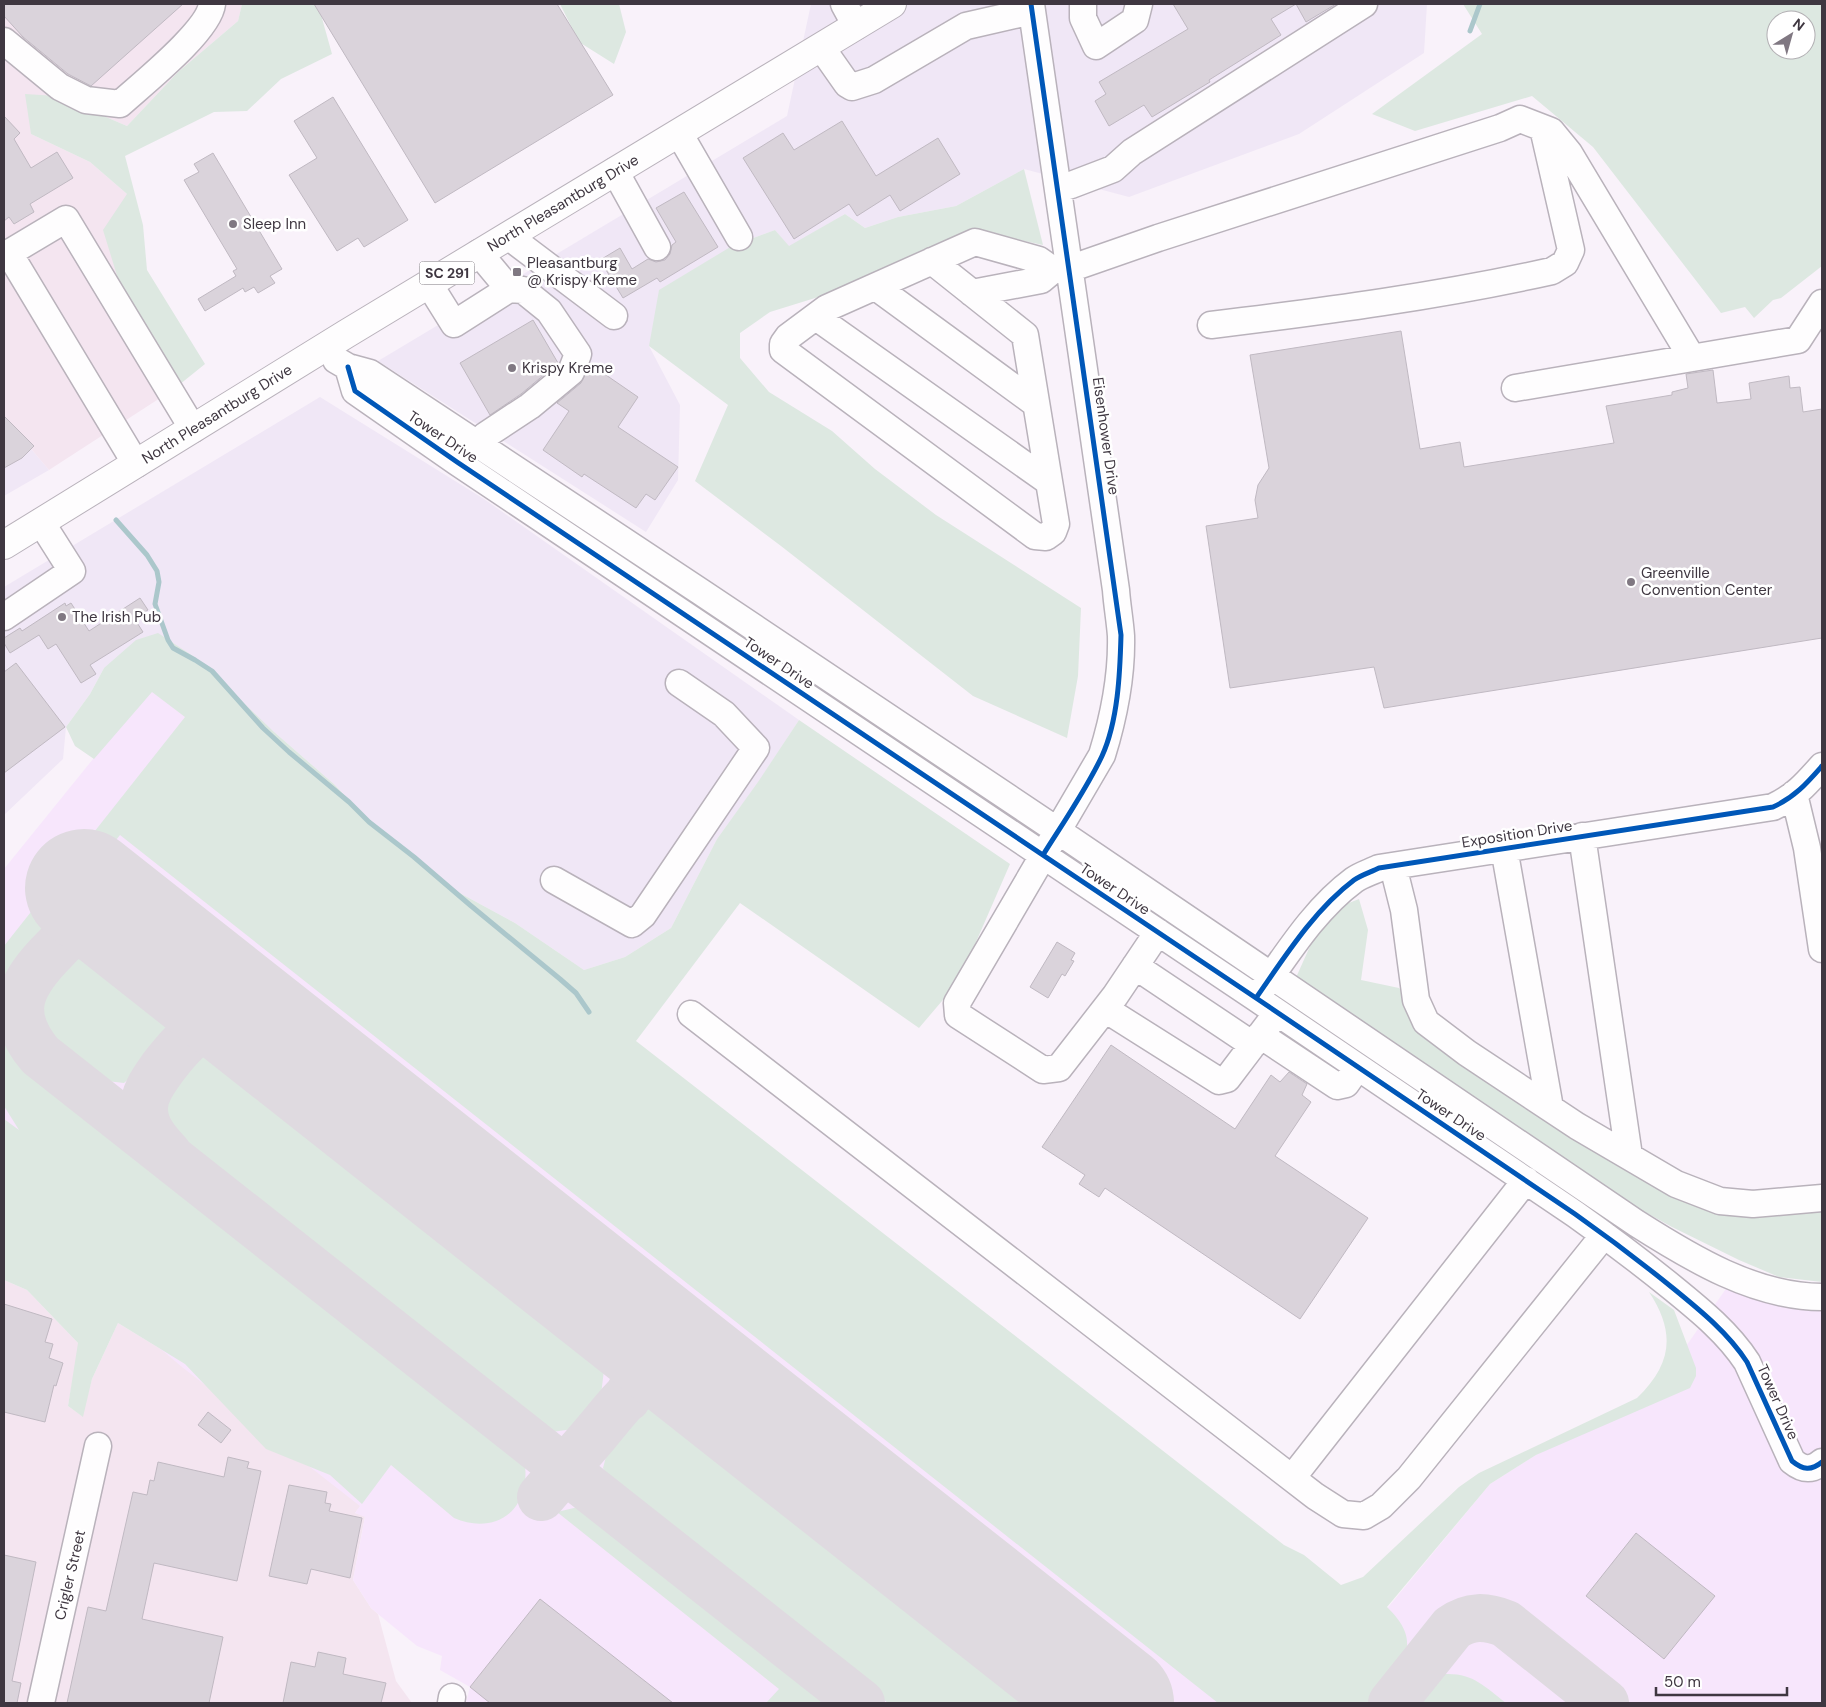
<svg xmlns="http://www.w3.org/2000/svg" width="1826" height="1707" viewBox="0 0 1826 1707" font-family="'DM Sans',sans-serif">
	<rect width="100%" height="100%" fill="#f9f2fa"/>
	<!-- commercial -->
	<path fill="#f0e7f6" d="M811,4h616l-3,49 -125,81 -170,63 -105,-28 -68,37 -58,11 -33,11 -20,-14 -56,33 -14,-17 -43,16 -83,100 31,59 -2,75 -32,52 -268,-171 409,-245z
		M320,397l164,102 315,221 -41,63 -41,56 -46,89 -46,29 -41,13 -69,-47 -59,-32 -80,-61 -41,-45 -62,-54 -169,-63 -14,26 -24,33 -3,32 -59,56v-228z
		M4,417l45,53 -45,26z"/>
	<!-- industrial -->
	<path fill="#f4e5f0" d="M4,4h238l-4,17 -60,51 -51,54 -70,-30 -26,38 59,28 37,32 47,195 -125,81 -45,-53z
		M4,1280l23,10 52,54 -11,62 14,10 10,-37 26,-56 67,41 145,111 32,29 -7,9 10,3 -12,64 18,28 7,6 18,67 16,22h-408z"/>
	<!-- built -->
	<path fill="#f7e6fc" d="M161,675l1210,953 119,-144 46,-29 114,-57 89,-128 36,13h47v420h-1356l4,-16 -30,-17 2,-14 -25,-10 -39,-32 -7,-6 -18,-28 12,-63 -10,-4 5,-7 -178,-139 -56,-47 -122,-194v-257z"/>
	<!-- green -->
	<path fill="#dde8e1" fill-rule="evenodd" d="M242,4h76l14,50 -51,25 -34,32 -33,1 -89,44 18,69 4,45 58,94 -31,25 -43,-68 -28,-91 24,-36 -37,-32 -59,-28 -6,-40 32,2 70,30 51,-54 60,-51z
		M560,4h59l7,28 -12,32 -35,-22z
		M1463,4h359v262l-41,32 -8,2 -19,18 -9,-11 -24,6 -128,-166 -61,-51 -117,35 -43,-17 110,-80zM1776,20h30v30h-30z
		M1024,169l19,76 -28,-6 -39,-4 -148,59 -58,18 -30,21v25l29,34 63,39 43,38 61,46 145,93 -3,68 -11,62 -94,-42 -192,-150 -86,-65 33,-76 -79,-59 10,-56 73,-44 43,-16 14,16 56,-32 20,14 33,-11 58,-11z
		M158,633l41,27 74,71 62,54 41,45 80,61 59,32 69,47 41,-13 46,-29 46,-89 41,-57 41,-62 211,144 -51,117 -40,47 -179,-125 -104,138 648,504 20,10 37,30 22,-8 96,-90 20,-14 158,-75c35,-34 39,-65 12,-106l25,18 22,58v8l-6,12 -154,67 -46,29 -103,123c7,7 15,16 18,25 10,28 -18,52 -33,71h-154l-1098,-868 -98,124 -12,21 -6,21v-55l181,-229 -33,-25 -58,67 -19,-13 -9,-19 24,-33 14,-26 32,-28z
		M1359,899l9,31 -7,50 38,8 33,38 312,183 78,-7v80l-43,-5 -40,-17 -67,-33 -65,-36 -313,-209 17,-38 20,-34z
		M74,952l95,76c-11,27 -23,36 -45,55l-17,-2 -28,-17 -35,-33 -6,-19 5,-25 12,-17z
		M4,1021v8l12,23 504,400c6,11 6,19 5,30 -5,38 -39,50 -71,36l-63,-53 -29,39 -32,-29 -64,-26 -81,-85 -67,-41 -26,56 -9,38 -15,-11 10,-63 -51,-53 -23,-10v-161l15,11 -15,-24z
		M197,1051l407,319 -4,33 -12,15 -15,11 -21,3 -22,-12 -356,-281c-4,-4 -9,-8 -11,-13 -13,-29 14,-57 34,-75z
		M651,1407l374,296h-137l-268,-211 -17,-24 7,-27 17,-20z
		M578,1507l251,196h-63l13,-14 -222,-177z
		M1445,1674c28,-1 39,12 61,29h-94c9,-12 17,-23 33,-29z"/>
	<g fill="none" stroke-linecap="round" stroke-linejoin="round">
		<!-- stream -->
		<path stroke="#abc7cb" stroke-width="5" d="M1470,31l10,-27
			M116,520l31,35 10,16 2,11 -4,22 13,36 5,8 22,12 17,11 51,57 26,24 60,50 20,20 45,35 56,48 90,74 16,14 13,19"/>
		<!-- taxiway -->
		<path stroke="#dfdae0" stroke-width="48" d="M136,930c-12,-6 -24,-11 -37,-9 -18,2 -32,15 -44,28 -35,35 -50,64 -15,106l821,648
			M168,1154c-11,-12 -23,-25 -24,-43 -1,-17 10,-31 20,-45 17,-22 36,-45 67,-46 13,0 24,7 36,13
			M623,1314c13,18 21,36 16,59 -2,8 -8,17 -12,25
			M541,1497c18,-21 37,-43 55,-64 19,-22 39,-53 69,-60 16,-5 33,4 47,12
			M1392,1703l60,-75c18,-13 34,-12 54,-4l99,79"/>
		<!-- runway -->
		<path stroke="#dfdae0" stroke-width="118" d="M84,888l1031,815"/>
	</g>
	<!-- building -->
	<path fill="#dad3db" stroke="#c0b9c2" d="M4,4h179l-92,82 -23,-12 -45,-37 -19,-21z
		M314,4h243l56,91 -178,108z
		M1173,4h163l-30,18 -10,-18 -25,15 10,16 -72,45 1,2 -58,35 -8,-12 -35,21 -14,-25 11,-7 -7,-12 89,-53z
		M333,97l75,123 -44,27 -6,-9 -21,13 -48,-76 28,-17 -23,-37z
		M4,116l16,17 -6,6 17,29 26,-16 16,26 -43,26 4,8 -20,12 -5,-7 -5,4z
		M842,121l34,55 62,-38 22,36 -60,37 -10,-16 -33,21 -8,-12 -55,35 -51,-81 40,-25 11,17z
		M213,153l69,116 -12,7 5,7 -17,10 -4,-6 -9,5 -2,-4 -38,23 -7,-12 38,-23 -3,-5 4,-2 -53,-89 15,-8 -5,-8z
		M684,192l34,55 -58,35 -3,-4 -34,20 -23,-38 20,-12 12,21 16,-10 8,3 9,-2 5,-6 2,-9 4,-3 -20,-34z
		M533,320l25,43 -37,31 -31,21 -30,-52z
		M1401,331l19,118 40,-7 4,25 150,-24 -8,-37 66,-11v-3l16,-4 -2,-14 27,-4 4,33 34,-4 -2,-16 40,-7 1,12 10,-1 3,25 19,-3v229l-438,70 -10,-41 -144,21 -24,-162 52,-8 -3,-18 3,-15 11,-17 -19,-113z
		M590,364l48,33 -20,30 60,40 -23,33 -9,-6 -10,14 -52,-34 -2,3 -39,-27 26,-39 -12,-8 24,-20z
		M4,416l30,30 -12,12 -18,10z
		M140,598l8,12 -14,8 9,14 -53,33 6,9 -15,9 -25,-39 -8,5 -9,-14 -29,18 -6,-10v-5l16,-10 2,3 43,-28 1,3 5,-3 18,28z
		M16,663l49,64 -61,46v-101z
		M1057,942l18,11 -4,7 3,1 -9,15 -3,-2 -14,24 -18,-11z
		M1111,1045l124,84 36,-54 9,7 9,-10 18,12 -5,11 9,7 -36,54 93,62 -68,101 -195,-131 -6,9 -20,-13 6,-9 -43,-28z
		M4,1304l48,15 -7,23 8,2 -4,14 14,5 -7,23 -2,-1 -9,37 -41,-10z
		M208,1412l23,18 -10,13 -23,-18z
		M228,1457l21,5 -2,6 14,3 -24,110 -83,-18 -12,56 81,18 -14,66h-142l21,-96 18,4 27,-119 14,3 3,-15 4,1 4,-19 66,15z
		M289,1485l38,7 -2,11 6,1 -2,7 33,7 -12,60 -39,-9 -4,15 -38,-8z
		M1636,1533l79,63 -51,63 -78,-63z
		M4,1555l32,7 -24,119 9,2 -4,20h-13z
		M540,1599l133,104h-183l-20,-16z
		M318,1652l28,6 -3,16 43,9 -5,20h-98l8,-41 24,5z"/>
	<g fill="none" stroke-linecap="round" stroke-linejoin="round">
		<!-- minor casing -->
		<g stroke="#b9b2bb" stroke-width="29">
			<path id="minor" d="M844,4l12,22
				M1031,4l85,586c1,15 4,31 5,46 1,41 -7,80 -19,119l-145,248 1,12 85,55 16,-2 56,-72 43,-64
				M1083,4v14l13,28 39,-26 4,-16
				M4,41l56,46 26,13 34,4c22,-20 89,-73 92,-100
				M821,47l26,37 5,3 22,-7 92,-54 66,-15
				M679,133l60,104
				M615,171l42,76
				M1058,189l13,-4 42,-16 19,-17 232,-148
				M508,236l106,80
				M9,253l127,211
				M479,253l30,36
				M4,256l62,-37 127,210
				M932,261l93,74 31,189 -3,8 -7,5 -11,-1 -252,-186v-6l5,-7 39,-29 148,-66 64,18 14,10 16,-1 89,-31 342,-110 20,-9 31,12 18,22 123,205
				M429,284l25,40 55,-35 14,1 26,21 29,43 -7,18 -41,34 -44,29 -10,9
				M876,287l160,117
				M972,293l69,-13 12,-10
				M816,317l233,165
				M1211,325c115,-14 229,-29 341,-54l13,-8 6,-13 -28,-122
				M336,360l12,7 22,6 331,219 357,239 578,392c55,35 119,74 186,74
				M348,367l7,24 102,71 799,536 319,216c34,24 67,49 99,75 27,22 54,44 73,73l45,99c11,9 19,10 30,1
				M1515,388l283,-48 24,-37
				M4,617l68,-46 -31,-49
				M1794,794l13,54 15,101
				M1582,836l47,320
				M1504,848l46,260
				M1393,866l11,44 12,90 10,22 41,31 110,73 99,58 44,17 33,3 69,-6
				M554,880l78,44 11,-9 113,-167 -32,-34 -45,-31
				M1135,966l118,79
				M1262,989c27,-38 54,-81 92,-109 7,-5 17,-8 25,-12l394,-61c22,-10 34,-24 49,-41
				M1105,1009l114,72 8,-2 50,-66
				M691,1014l624,482 28,18 21,2 17,-10 28,-28 195,-243
				M1260,1035l77,51 9,-2 12,-17
				M1292,1478l234,-298
				M41,1703l57,-257
				M451,1703l1,-6"/>
		</g>
		<!-- major casing -->
		<g stroke="#b9b2bb" stroke-width="30">
			<path id="major" d="M4,545l342,-211 546,-330"/>
		</g>
		<!-- minor -->
		<use href="#minor" stroke="#fefdfe" stroke-width="26"/>
		<!-- major -->
		<use href="#major" stroke="#fefdfe" stroke-width="28"/>
		<!-- cycleway casing -->
		<g stroke="#fff" stroke-width="8">
			<path id="cycleway" d="M1031,4l90,631c-1,38 -3,86 -19,121 -16,34 -39,67 -59,99
				M348,367l7,24 102,71 799,536 319,216c34,24 67,49 99,75 27,22 54,44 73,73l45,99c11,9 19,10 30,1
				M1256,998c28,-40 58,-88 98,-118 7,-5 17,-8 25,-12l394,-61c22,-10 34,-24 49,-41"/>
		</g>
		<!-- cycleway -->
		<use href="#cycleway" stroke="#0057b8" stroke-width="5"/>
	</g>
	<!-- markers -->
	<g fill="#807882" stroke="#fff" stroke-width="2">
		<circle cx="233" cy="224" r="5"/>
		<rect x="512" y="267" width="10" height="10" rx="2.5"/>
		<circle cx="512" cy="368" r="5"/>
		<circle cx="1631" cy="582" r="5"/>
		<circle cx="62" cy="617" r="5"/>
	</g>
	<g text-anchor="middle" stroke-width="5" stroke-linejoin="round" paint-order="stroke">
		<!-- shield labels -->
		<rect fill="#fff" stroke="#79737a" stroke-width="1" x="419.5" y="261.5" width="55" height="23" rx="4"/>
		<g font-size="14" font-weight="bold" fill="#3f3741">
			<text x="447" y="278">SC 291</text>
		</g>
		<!-- street labels -->
		<g font-size="15" fill="#3f3741" stroke="#fff">
			<text transform="translate(563 203) rotate(-31)" y="5">North Pleasantburg Drive</text>
			<text transform="translate(217 414) rotate(-32)" y="5">North Pleasantburg Drive</text>
			<text transform="translate(1106 436) rotate(82)" y="5">Eisenhower Drive</text>
			<text transform="translate(443 437) rotate(34)" y="5">Tower Drive</text>
			<text transform="translate(779 663) rotate(34)" y="5">Tower Drive</text>
			<text transform="translate(1517 834) rotate(-9)" y="5">Exposition Drive</text>
			<text transform="translate(1115 889) rotate(34)" y="5">Tower Drive</text>
			<text transform="translate(1451 1115) rotate(34)" y="5">Tower Drive</text>
			<text transform="translate(1778 1402) rotate(66)" y="5">Tower Drive</text>
			<text transform="translate(70 1575) rotate(-77)" y="5">Crigler Street</text>
		</g>
		<!-- poi labels -->
		<g font-size="15" fill="#3f3741" stroke="#fff" text-anchor="start">
			<text x="243" y="229">Sleep Inn</text>
			<text x="527" y="268">Pleasantburg<tspan x="527" dy="17">@ Krispy Kreme</tspan></text>
			<text x="522" y="373">Krispy Kreme</text>
			<text x="1641" y="578">Greenville<tspan x="1641" dy="17">Convention Center</tspan></text>
			<text x="72" y="622">The Irish Pub</text>
		</g>
	</g>
	<!-- border -->
	<rect width="1826" height="1707" fill="none" stroke="#3f3741" stroke-width="10"/>
	<!-- north arrow -->
	<g transform="translate(1791 35) rotate(37)"><circle r="24" fill="#ffffff" stroke="#b2afb3"/>
	<path d="M0-4L9 19L0 12L-9 19Z" fill="#807882"/>
	<text y="-8" font-size="14" font-weight="bold" text-anchor="middle" fill="#3f3741">N</text>
	</g>
	<!-- scale -->
	<path d="M1656 1687v8h131v-8" fill="none" stroke="#3f3741" stroke-width="2.5"/>
	<text x="1664" y="1687" font-size="15" fill="#3f3741" stroke="#ffffff" stroke-width="4" paint-order="stroke">50 m</text>
</svg>
